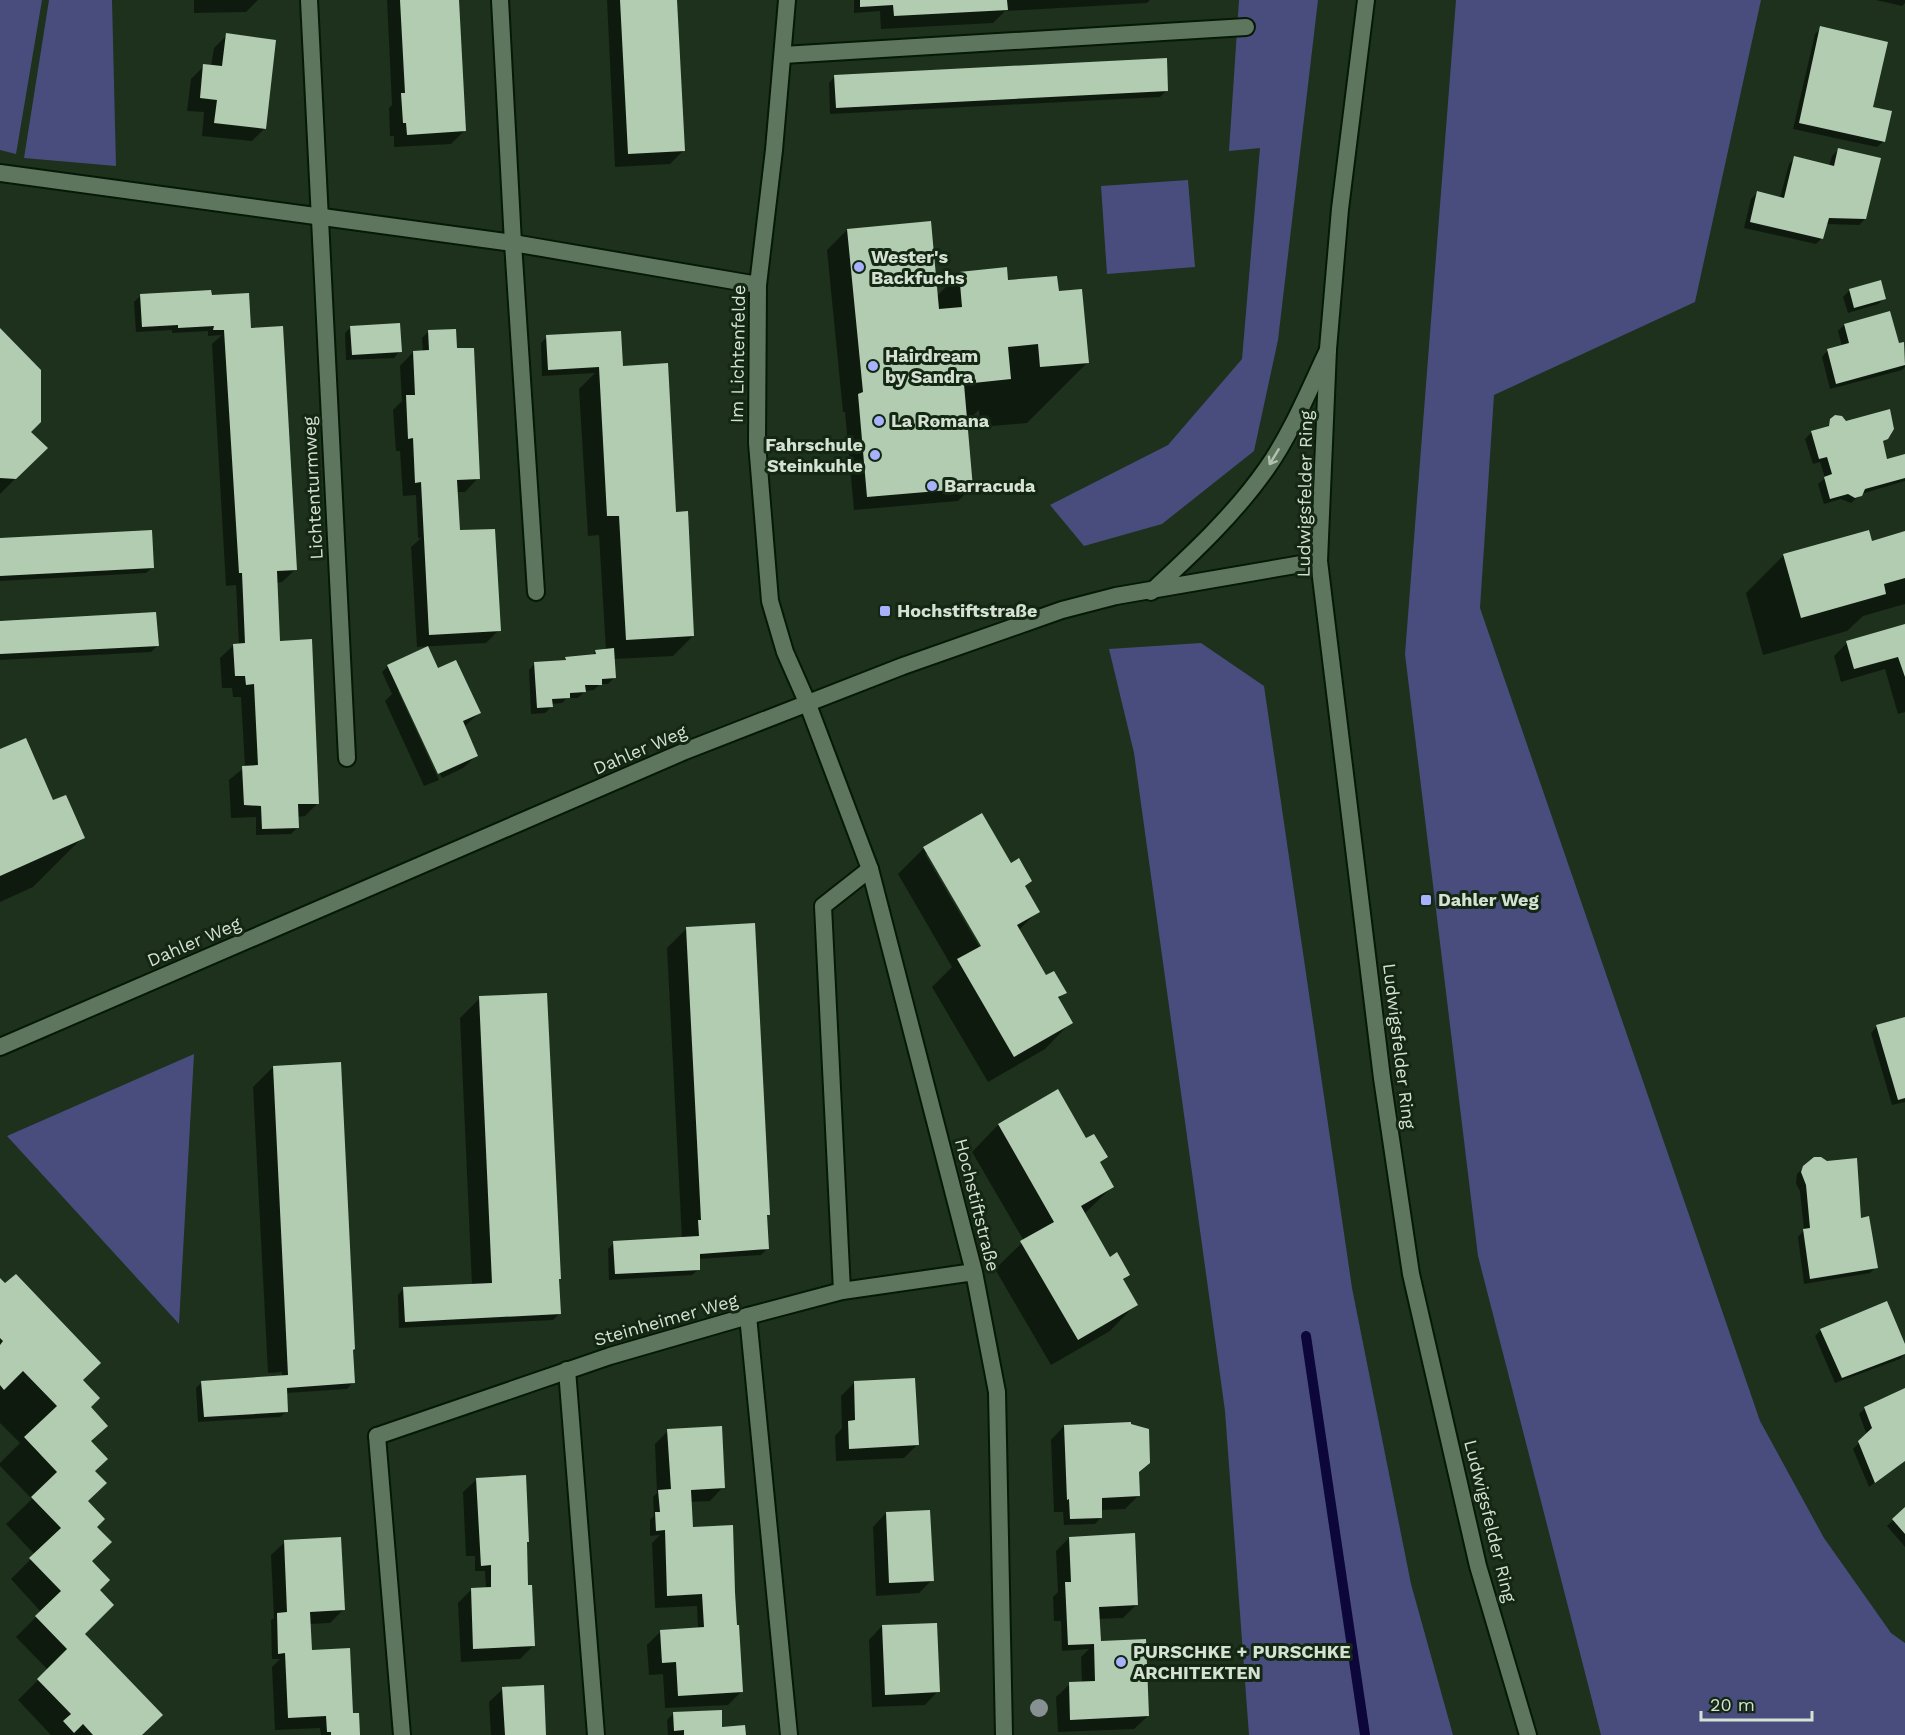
<svg xmlns="http://www.w3.org/2000/svg" width="1905" height="1735" viewBox="0 0 1905 1735" font-family="'Work Sans',sans-serif">
	<rect width="100%" height="100%" fill="#1d311d"/>
	<!-- green -->
	<path fill="#484d7d" d="M0,0h42l-26,154 -16,-4z
		M49,0h63l4,166 -92,-8z
		M1239,0h79l-40,340 -24,111 -92,73 -78,22 -34,-41 118,-60 74,-86 18,-211 -31,3z
		M1456,0h305l-66,302 -201,93 -14,213 280,813 64,117 67,95 14,10v92h-304l-123,-479 -73,-602z
		M1188,180l7,87 -88,7 -6,-88z
		M1201,643l63,43 88,602 59,296 42,151h-204l-24,-324 -91,-658 -25,-104z
		M194,1054l-15,270 -172,-188z"/>
	<!-- shadow -->
	<path fill="#0007" fill-rule="evenodd" d="M194,0h64l-12,12 -52,1z
		M387,0h71l6,131 -13,13 -57,3v-11h-4l-1,-28 3,-3z
		M607,0h69l7,151 -13,13 -55,3z
		M854,0h296l-3,3 -142,8 -12,12 -112,6 -1,-18 -26,2z
		M1876,0h29v3l-3,3z
		M1821,28l63,113 -7,6 -84,-18 22,-95z
		M227,35l38,93 -13,13 -50,-5 2,-24 -17,-1 4,-32 13,-13h7l3,-18z
		M835,76l331,15 -6,6 -330,17 -1,-31z
		M1838,150l27,69 -6,6 -33,-1 -4,14 -6,6 -72,-16 7,-29 6,-6 23,5 9,-34 6,-6 34,8 3,-10z
		M847,230l89,67 24,-24 98,19 29,71 -60,60 -47,4 -1,-17 -14,13 6,65 -13,13 -104,9 -9,-98h-2l-16,-162z
		M1880,282l5,16 -7,6 -30,9 -5,-16 6,-6z
		M141,295l69,2 39,30 47,242 -14,13 -6,1 3,60 39,160 -13,13 -8,1v11l-6,6 -35,1v-18l-25,1 -2,-38 16,-13 -4,-70h-8l-1,-9h-10l-2,-30 14,-13h5l-3,-60 -10,1 -14,-242 10,-9 -14,1v-5l-36,2v-3l-36,2 -2,-30z
		M1844,325l54,20 5,-2 2,24 -3,3 -72,19 -8,-32 6,-7 14,-4 -4,-15z
		M351,327l49,24 -6,7 -48,2 -1,-27z
		M0,331l29,101 17,16 -46,46z
		M429,331l27,17 22,130 -13,14h-8l2,38 40,100 -13,13 -69,4 -6,-100 10,-9h-3l-2,-43 -13,1 -3,-45h-4l-3,-41 9,-9 -2,-35 13,-14h10l-1,-14z
		M547,337l75,30 53,146 18,123 -20,20 -59,3 1,18 -7,7h-8l-6,6 -9,1 -7,7h-11l-5,5 -11,1v3l-6,6 -14,1 -2,-44 6,-7 28,-1 3,-4 26,-2 4,-5h10l-7,-116 -11,1 -9,-147 16,-16 -53,3 -1,-33z
		M1833,418l54,20 -5,5 4,18 19,-5v25l-44,13 -10,9 -10,-4 -17,5 -6,-20 7,-6 -5,-16 -7,2 -8,-25 7,-7 14,-3z
		M1905,533v71l-42,12 -16,15 -84,24 -17,-62 38,-38 87,-12z
		M0,539l153,28 -7,6 -146,8z
		M0,623l157,23 -6,6 -151,8z
		M1905,626v86l-7,2 -13,-45 -44,13 -7,-26 13,-13z
		M388,666l43,6 48,41 -15,14 13,28 -14,13 -21,10 -41,-87h-3l41,89 -15,6 -39,-85 7,-7 -10,-22z
		M0,751l83,86 -50,50 -33,15z
		M924,848l87,17 20,16 -7,7 14,23 -20,20 27,46 20,15 -7,7 13,23 -26,27 -57,33 -56,-95 20,-20 -54,-93zM925,854h4l57,98 -3,1z
		M687,928l81,287 -2,2 1,32 -6,6 -63,4 1,10 -7,6 -83,5 -1,-31 6,-6 68,-4 -15,-291z
		M480,998l77,282 2,34 -6,6 -154,8 -1,-33 6,-7 68,-3 -12,-267z
		M1905,1018v84l-13,3 -21,-72 6,-7z
		M273,1067l78,284 2,31 -6,7 -61,4 1,18 -7,6 -82,5 -2,-34 6,-6 80,-5v-5l-14,1 -15,-286z
		M1058,1091l28,49 20,17 -7,6 13,24 -28,27 25,45 19,16 -6,6 14,23 -26,27 -59,34 -56,-96 29,-28 -52,-89 26,-27z
		M1804,1167l56,54 16,46 -6,6 -66,11 -6,-47 6,-7 -4,-39 -4,-7 1,-10z
		M0,1280l81,101 8,27v34l4,29 -7,31 9,25 -5,35 8,29 -15,43 58,101h-90l-33,-35 30,-30 -32,-33 25,-25 -30,-33 24,-24 -29,-31 26,-25 -32,-33v-3l20,-20 -20,-20z
		M1821,1330l84,18v6l-5,5 -65,24 -20,-47z
		M854,1383l63,62 -13,13 -68,3 -1,-25 7,-8 -1,-32z
		M1905,1389v71l-36,27 -16,-38 14,-14 -8,-21 6,-6z
		M1064,1426l85,36 -12,12 1,22 -13,13 -24,1v7l-6,7 -31,1 -1,-13h-9l-3,-72z
		M668,1431l55,56 -13,14 -20,1 2,24 49,166 -13,13 -63,3 -2,-34 -14,1 -2,-30 14,-14 37,-2 -1,-23 -42,2 -3,-65 8,-8 -10,1v-16l4,-4 -1,-19 4,-4 -2,-49z
		M477,1479l48,65 2,40 6,62 -13,13 -59,3 -3,-59 13,-13 15,-1 -1,-18h-10v-15h-9l-3,-64z
		M1905,1509v38l-18,-21z
		M886,1513l46,67 -13,13 -43,3 -3,-69z
		M1069,1538l67,67 -13,13 -25,1 1,22 49,75 -14,13 -76,3 -2,-35 14,-13 12,-1 -1,-26 8,-8 -27,2 -1,-30h-7l-1,-24 5,-5 -2,-41z
		M285,1542l58,68 -13,13 -21,1 2,26 41,65 7,20h-38l-1,-7 -45,2 -3,-63 8,-8h-8l-1,-39 3,-2 -3,-63z
		M882,1626l56,65 -13,14 -53,2 -3,-67z
		M503,1689l42,46h-54l-2,-33z
		M673,1714l48,14 23,7h-76l-1,-15z"/>
	<g fill="none" stroke-linecap="round" stroke-linejoin="round">
		<!-- stream -->
		<path stroke="#0c063a" stroke-width="10" d="M1306,1336l59,399"/>
	</g>
	<!-- building -->
	<path fill="#b2ccb1" d="M400,0h59l7,131 -59,4 -1,-12h-3l-2,-30h4z
		M620,0h57l8,151 -57,3z
		M860,0h147l1,10 -114,6 -1,-11 -33,2z
		M1820,26l68,16 -15,65 19,4 -7,31 -86,-19z
		M226,33l50,7 -10,89 -52,-6 3,-23 -17,-2 3,-34 19,2z
		M1167,58l1,33 -332,17 -2,-33z
		M1838,148l43,10 -15,61 -37,-1 -6,21 -73,-17 7,-31 27,7 10,-42 40,10z
		M931,221l8,88 23,-2 -3,-35 48,-5 1,13 49,-4 2,15 23,-2 7,74 -49,4 -2,-23 -30,3 3,32 -47,5 9,104 -106,9 -9,-103 5,-2 -16,-163z
		M1881,280l5,19 -32,9 -5,-19z
		M211,290l1,5 37,-2 2,35 32,-2 14,244 -20,1 3,70 32,-2 7,165h-21l1,24 -37,1 -1,-23 -17,-1 -2,-39 16,-1 -4,-81 -8,1 -1,-9h-10l-2,-32 12,-1 -3,-70h-3l-15,-243h-11l1,-4 -36,2v-3l-36,2 -2,-33z
		M1890,311l9,32 5,-1 1,23 -69,19 -9,-35 22,-6 -5,-19z
		M400,323l2,29 -50,3 -2,-29z
		M0,328l41,42v52l-10,10 17,16 -32,31 -16,-1z
		M456,329l1,19h17l6,131 -23,1 3,50 35,-1 6,102 -72,4 -8,-153 -6,1 -2,-45 -5,1 -2,-44h9l-2,-44 16,-1 -1,-20z
		M621,331l2,35 45,-3 8,149 12,-1 6,125 -68,4 -7,-124h-12l-8,-149 -51,3 -2,-35z
		M1890,409l4,20 -6,10 -5,2 4,18 18,-5v24l-40,11 -3,7 -4,1 -3,1 -7,-4 -18,5 -6,-22 8,-3 -5,-17 -8,2 -8,-28 18,-5 1,-7 5,-4 7,1 4,5z
		M152,530l2,38 -154,8v-38z
		M1869,530l3,11 33,-10v47l-21,6 2,10 -85,24 -18,-64z
		M156,612l3,34 -159,8v-33z
		M1905,624v53l-7,-20 -44,12 -8,-28z
		M428,646l10,22 18,-8 25,53 -18,8 15,35 -40,18 -51,-109z
		M614,648l2,30 -14,1v6h-17l1,7 -16,1v5l-18,1 1,8 -16,1 -3,-46 32,-2 -1,-3 31,-3 -1,-4z
		M26,738l27,62 13,-5 19,43 -85,38v-127z
		M982,813l29,50 8,-5 13,23 -7,5 15,26 -23,13 29,50 8,-4 13,22 -9,4 15,26 -59,34 -57,-98 24,-13 -58,-99z
		M755,923l15,292h-3l2,34 -69,5v16l-85,4 -2,-33 86,-5 -1,-16h3l-15,-293z
		M547,993l14,286h-2l2,35 -156,8 -2,-35 89,-4 -13,-287z
		M1905,1017v81l-7,2 -22,-75z
		M341,1062l14,287 -2,1 2,33 -68,5 1,24 -84,5 -3,-36 87,-6 -15,-309z
		M1058,1089l28,49 8,-4 14,23 -8,5 14,25 -33,19 29,51 7,-5 13,23 -7,4 15,26 -60,35 -58,-99 34,-19 -56,-98z
		M1814,1157h7l6,4 30,-3 4,60 8,-2 9,52 -68,11 -7,-50 7,-1 -4,-43 -5,-13 2,-6z
		M16,1274l85,89 -18,17 17,18 -9,9 17,19 -17,15 17,18 -13,12 12,12 -19,18 17,18 -8,8 15,15 -20,19 18,19 -10,10 14,15 -29,29 78,81 -21,20h-49l-10,-11 -9,9 -11,-12 8,-7 -34,-35 30,-30 -32,-33 26,-25 -32,-33 32,-30 -30,-31 26,-25 -33,-35 33,-31 -34,-35 -19,19 -4,-5v-40l3,-4 -3,-3v-60l5,5z
		M1887,1301l18,43v10l-63,24 -22,-49z
		M915,1378l4,67 -70,4 -1,-28 7,-1 -1,-39z
		M1905,1388v73l-30,22 -17,-42 14,-13 -8,-21z
		M1131,1422v2l18,5 1,34 -11,9 1,24 -38,2v20l-32,1 -1,-20 -2,1 -3,-75z
		M722,1426l3,62 -34,2 2,37 40,-2 2,67 2,33h2l4,67 -65,4 -2,-34 -14,1 -2,-33 44,-3 -2,-33 -35,2 -2,-66 -9,1 -1,-19h5l-2,-22 13,-1 -4,-60z
		M526,1475l3,67h-2l1,43h4l3,61 -62,3 -2,-61 20,-1v-22l-10,1 -5,-88z
		M1905,1507v27l-13,-15z
		M930,1510l4,71 -45,2 -3,-71z
		M1135,1533l3,72 -39,2 2,34 45,-2 3,77 -79,4 -1,-38 26,-1 -1,-37 -26,1 -3,-63h6l-2,-45z
		M341,1537l4,73 -35,2 2,38 38,-2 3,65h6l1,22h-29v-3h-4l-1,-16 -38,2 -3,-65 -7,1 -1,-41 10,-1 -3,-72z
		M937,1623l3,69 -55,3 -3,-70z
		M544,1685l2,50h-41l-3,-48z
		M722,1710v17l23,-2 1,10h-62v-5l-10,1 -1,-19z"/>
	<g fill="none" stroke-linecap="round" stroke-linejoin="round">
		<!-- service casing -->
		<g stroke="#061906" stroke-width="20">
			<path id="service" d="M309,0l38,758
				M500,0l13,243 23,349
				M783,55l463,-28
				M842,1291l-19,-385 47,-37
				M748,1316l41,419
				M567,1370l29,365
				M377,1436l25,299"/>
		</g>
		<!-- minor casing -->
		<g stroke="#061906" stroke-width="20">
			<path id="minor" d="M787,0l-13,150 -16,135 -1,158 13,158 15,51 22,50 63,167 104,403 23,120 7,343
				M0,173l513,70 245,42
				M377,1436l233,-80 138,-40 94,-25 132,-19"/>
		</g>
		<!-- tertiary casing -->
		<g stroke="#061906" stroke-width="20">
			<path id="tertiary" d="M1151,592c41,-38 84,-78 116,-124 25,-36 42,-78 61,-118
				M0,1047l685,-296 218,-85 159,-56 54,-14 203,-35"/>
		</g>
		<!-- secondary casing -->
		<g stroke="#061906" stroke-width="20">
			<path id="secondary" d="M1366,0l-26,209 -12,140 -9,212 63,517 29,196 67,292 50,169"/>
		</g>
		<!-- service -->
		<use href="#service" stroke="#5f765e" stroke-width="16"/>
		<!-- minor -->
		<use href="#minor" stroke="#5f765e" stroke-width="16"/>
		<!-- tertiary -->
		<use href="#tertiary" stroke="#5f765e" stroke-width="16"/>
		<!-- secondary -->
		<use href="#secondary" stroke="#5f765e" stroke-width="16"/>
	</g>
	<!-- trees -->
	<circle fill="#879192" cx="1039" cy="1708" r="9"/>
	<!-- one-way arrows -->
	<defs><path id="oneway-shaft" d="M-6 0H5M1.5-3L5.5 0L1.5 3" fill="none" stroke-width="1.6" stroke-linecap="round" stroke-linejoin="round" transform="scale(1.5)"/></defs>
	<use stroke="#b1c1b0" href="#oneway-shaft" transform="translate(1274 457) rotate(121)"/>
	<!-- markers -->
	<g fill="#a7b1fc" stroke="#132713" stroke-width="2">
		<circle cx="859" cy="267" r="6"/>
		<circle cx="873" cy="366" r="6"/>
		<circle cx="879" cy="421" r="6"/>
		<circle cx="875" cy="455" r="6"/>
		<circle cx="932" cy="486" r="6"/>
		<rect x="879" y="605" width="12" height="12" rx="3"/>
		<rect x="1420" y="894" width="12" height="12" rx="3"/>
		<circle cx="1121" cy="1662" r="6"/>
	</g>
	<g text-anchor="middle" stroke-width="6" stroke-linejoin="round" paint-order="stroke">
		<!-- poi labels -->
		<g font-size="18" font-weight="bold" fill="#d4e1d3" stroke="#132713" text-anchor="start">
			<text x="871" y="263">Wester's<tspan x="871" dy="21">Backfuchs</tspan></text>
			<text x="885" y="362">Hairdream<tspan x="885" dy="21">by Sandra</tspan></text>
			<text x="891" y="427">La Romana</text>
			<text x="863" y="451" text-anchor="end">Fahrschule<tspan x="863" dy="21">Steinkuhle</tspan></text>
			<text x="944" y="492">Barracuda</text>
			<text x="897" y="617">Hochstiftstraße</text>
			<text x="1438" y="906">Dahler Weg</text>
			<text x="1133" y="1658">PURSCHKE + PURSCHKE<tspan x="1133" dy="21">ARCHITEKTEN</tspan></text>
		</g>
		<!-- street labels -->
		<g font-size="18" fill="#d4e1d3" stroke="#132713">
			<text transform="translate(738 354) rotate(-89)" y="6">Im Lichtenfelde</text>
			<text transform="translate(313 488) rotate(-93)" y="6">Lichtenturmweg</text>
			<text transform="translate(1305 494) rotate(-89)" y="6">Ludwigsfelder Ring</text>
			<text transform="translate(640 750) rotate(-23)" y="6">Dahler Weg</text>
			<text transform="translate(194 942) rotate(-23)" y="6">Dahler Weg</text>
			<text transform="translate(1399 1046) rotate(83)" y="6">Ludwigsfelder Ring</text>
			<text transform="translate(977 1205) rotate(76)" y="6">Hochstiftstraße</text>
			<text transform="translate(666 1320) rotate(-16)" y="6">Steinheimer Weg</text>
			<text transform="translate(1490 1521) rotate(76)" y="6">Ludwigsfelder Ring</text>
		</g>
	</g>
	<!-- scale -->
	<path d="M1701 1711v9h111v-9" fill="none" stroke="#d4e1d3" stroke-width="3"/>
	<text x="1710" y="1711" font-size="18" fill="#d4e1d3" stroke="#132713" stroke-width="4.5" paint-order="stroke">20 m</text>
</svg>
